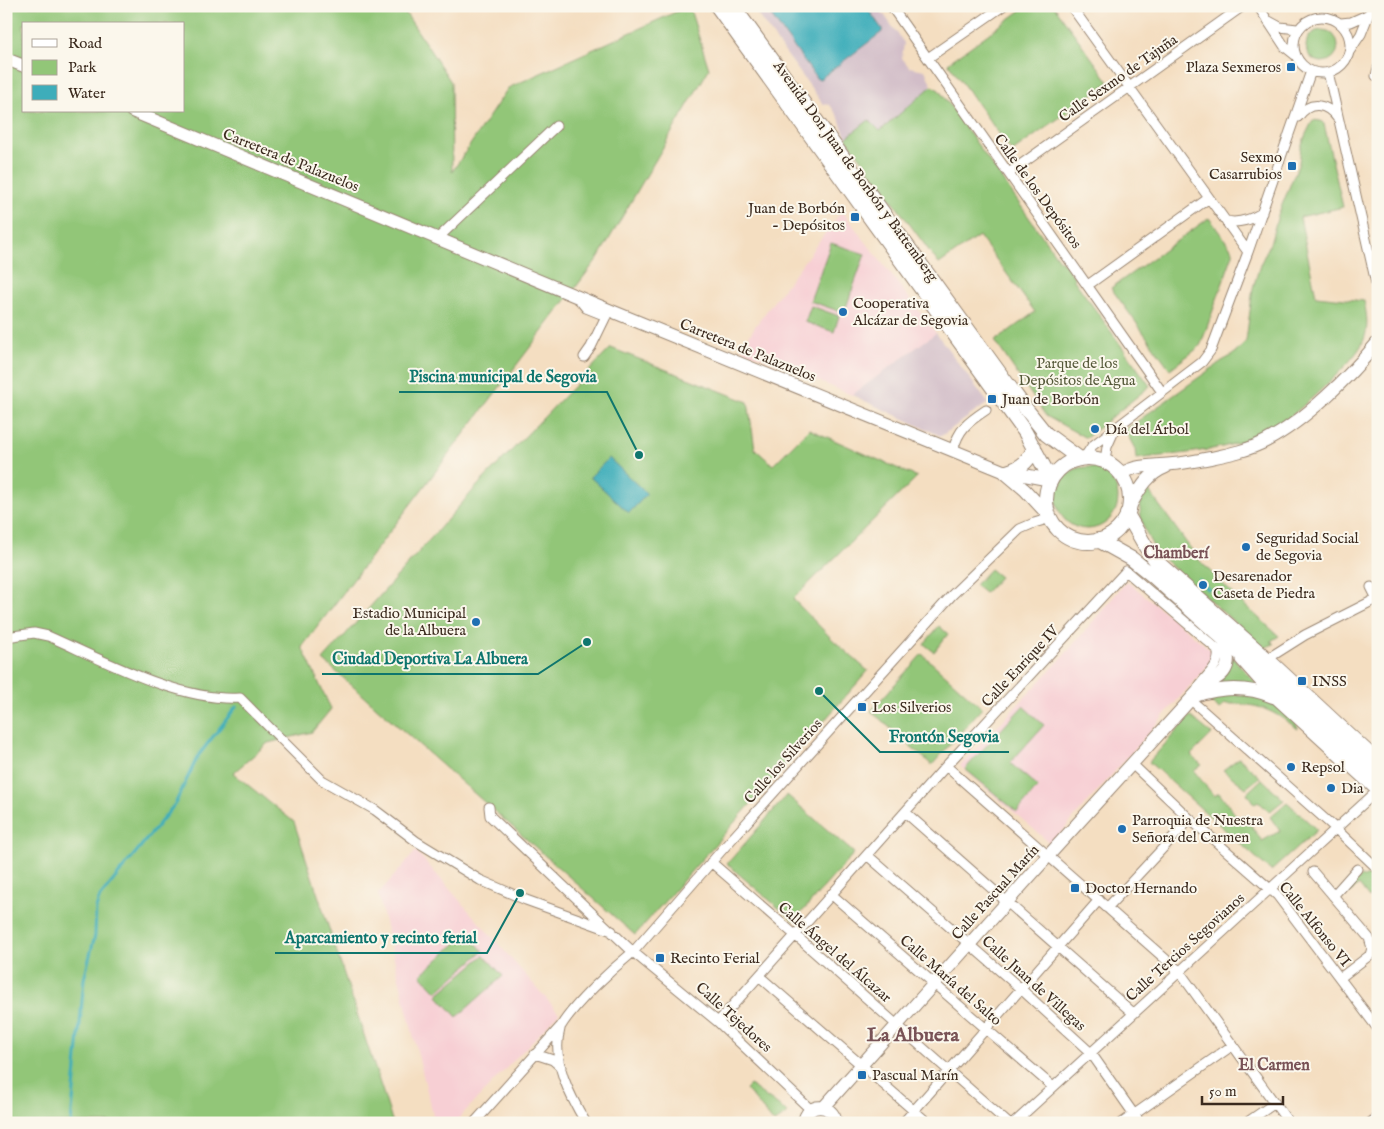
<svg xmlns="http://www.w3.org/2000/svg" width="1384" height="1129" viewBox="0 0 1384 1129" font-family="'IM FELL English',serif">
	<rect width="100%" height="100%" fill="#fbf7ec"/>
	<filter id="ink" filterUnits="userSpaceOnUse"><feTurbulence type="fractalNoise" baseFrequency=".02" numOctaves="2"/><feDisplacementMap in="SourceGraphic" scale="10" xChannelSelector="R" yChannelSelector="G"/><feConvolveMatrix kernelMatrix="1 2 1 2 8 2 1 2 1" color-interpolation-filters="sRGB"/></filter>
	<filter id="wash" filterUnits="userSpaceOnUse"><feTurbulence type="fractalNoise" baseFrequency=".0096" numOctaves="4" result="noise"/><feDisplacementMap in="SourceGraphic" scale="20" xChannelSelector="R" yChannelSelector="G"/><feGaussianBlur stdDeviation="1.12" result="paint"/><feColorMatrix in="noise" values="0 0 0 0 0 0 0 0 0 0 0 0 0 0 0 0 0 1.4 0 .05"/><feComposite in="paint" operator="in"/></filter>
	<g filter="url(#wash)">
		<rect width="100%" height="100%" fill="#f4dec1"/>
		<!-- built -->
		<path fill="#f7cfd4" d="M842,211l94,122 -84,62 -111,-46 15,-24z
			M1127,581l90,74 -166,189 -91,-78 101,-107z
			M416,851l143,162 -105,110h-19l-57,-229z"/>
		<!-- industrial -->
		<path fill="#d2bdc8" d="M751,6h127l26,37 -2,15 7,9 16,3 7,16 -52,45 -11,-11 -23,18 -7,-20 -9,-13 -7,-1z
			M936,333l52,70 -47,33 -89,-41z"/>
		<!-- green -->
		<path fill="#92c678" stroke="#66784b" fill-rule="evenodd" d="M6,6h395l50,76 1,90 56,-84 181,-82 20,63 -111,189 -296,389 29,62 -19,23 -44,11 -35,30 61,49 99,301h-387zM24,24h160v87h-160z
			M1027,6h27l55,76 -97,70 -64,-89z
			M1306 46a16 16 0 1 1 32 0a16 16 0 1 1-32 0Z
			M932,86l7,4 120,170 4,2 11,15v3l76,106 -64,52 -40,-22 -51,-75 40,-29 -56,-76 -40,28 -93,-126 23,-18 11,11z
			M1313,120l8,1 3,3 19,83 -43,10 16,79 48,5c3,15 5,27 -1,41 -8,20 -65,69 -83,83 -8,5 -19,9 -28,13 -36,14 -77,16 -116,21l-1,-10 -10,-19 97,-69c10,-5 17,-10 24,-20l7,-53 7,-23 11,-24 7,-26 21,-52 2,-16 5,-13z
			M1209,218l24,33v3l-32,90 -3,4 -28,21 -59,-81z
			M831,243l34,11 -21,59 -34,-12z
			M811,306l28,10 -5,16 -29,-10z
			M611,348l137,54 7,47 18,16 36,-36 108,48 -124,122 40,41 35,31 -233,264 -312,-275 155,-175z
			M1056 498a31 31 0 1 1 62 0a31 31 0 1 1-62 0Z
			M1149,491l50,69 42,42 38,34 -8,5 3,3 -11,4 -105,-94c-10,-15 -29,-48 -9,-63z
			M990,569l10,8 -15,16 -10,-8z
			M939,626l9,8 -14,18 -10,-8z
			M922,654l60,54 -50,57 -61,-54z
			M1233,658l28,30 -52,-2z
			M1218,693c28,2 47,2 69,21 6,5 10,8 11,15 -26,-19 -39,-26 -73,-25l-6,5 -10,-8 -1,-4z
			M1023,706l21,19 -34,38 28,24 -21,25 -52,-43z
			M1190,716l22,18 -21,21 11,10 -8,6 20,25 5,-3 19,25 6,-3 18,26 18,-10 -10,-14 17,-15 30,28 -46,41 -122,-109z
			M1239,758l21,19 -14,11 -23,-18z
			M1262,779l22,21 -15,12 -11,-11 -4,3 -7,-11z
			M787,795l67,58 -60,68 -67,-57z
			M1361,876l4,2 2,-2 11,10v2l-9,10 -10,-13 -14,11 -1,-3z
			M467,933l16,18 -46,41 -16,-17z
			M484,955l19,21 -46,41 -20,-22z
			M750,1085l38,28 -14,10 -28,-34z"/>
		<!-- water -->
		<path fill="#3eadba" stroke="#3c6c6c" d="M764,6h102l16,23v3l-62,47h-3z
			M609,458l38,36 -18,19 -39,-36z"/>
		<g fill="none" stroke-linecap="round" stroke-linejoin="round">
			<!-- stream -->
			<path stroke="#3eadba" stroke-width="3" d="M1199,580l9,9
				M71,1123l13,-144 11,-44 1,-27 4,-11 75,-93 23,-48 38,-49"/>
		</g>
	</g>
	<g filter="url(#ink)">
		<g fill="none" stroke-linecap="round" stroke-linejoin="round">
			<!-- street casing -->
			<g stroke="#988470" stroke-width="11">
				<path id="street" d="M891,6l271,386
					M1071,6l177,246
					M1258,6l27,41 10,8
					M1294 45a28 28 0 1 1 56 0a28 28 0 1 1-56 0Z
					M1269,21l11,6 17,2
					M1341,23l10,-1 18,-8
					M1349,52l12,-18 11,-28
					M928,58l75,-52
					M1328,72l50,220
					M1376,76l2,-8
					M1298,117c12,-17 29,-14 40,2
					M1009,173l234,-167
					M1226,221c13,3 24,-1 36,-8
					M437,239l119,-113
					M1088,285l121,-87
					M577,297l9,11 20,8
					M584,357l7,-10 18,-37
					M953,451c5,-22 15,-29 33,-41
					M1084,458l8,-12 110,-84 9,-12 37,-98 63,-181
					M1105,461l2,-14 8,-18
					M1371,587l6,12
					M6,637l28,-4 14,3c55,24 132,66 192,62l82,82 53,30 41,31 64,39 46,20 86,31
					M1267,659l38,-24 73,-37
					M1240,660l33,37 105,96
					M1191,700l144,128 43,41
					M1132,764l58,55 87,76 101,134
					M946,766l233,205 110,152
					M489,807l1,9 143,136 85,70 92,87
					M905,812l228,201
					M867,855l154,134 70,64 49,70
					M711,862l84,73 213,188
					M1313,872l56,66 3,10 -2,7 -30,23
					M831,894l222,193
					M1333,896l24,-27
					M1107,908l83,-89
					M759,976l169,147
					M718,1022l228,-256 180,-195 91,78c6,16 -12,26 -19,39
					M560,1029c-9,32 10,67 26,94
					M535,1054l18,6 8,7
					M474,1123l87,-97c15,-24 50,-56 72,-74l89,-102 230,-255 68,-66 14,-6 17,-5
					M903,1123l196,-223
					M1014,1123l362,-331
					M1122,1123l111,-78
					M1246,1123l29,-20
					M1370,1123l8,-6"/>
			</g>
			<!-- secondary casing -->
			<g stroke="#988470" stroke-width="14">
				<path id="secondary" d="M6,59l18,7
					M132,111l477,199 394,161 48,9
					M1005,473l20,17 26,28
					M1121,474c16,-10 35,-8 52,-10 13,-1 26,-4 38,-6 19,-4 38,-8 55,-17 40,-21 83,-64 112,-99
					M1129,508c10,-17 17,-33 37,-41
					M1195,696c26,-9 52,-10 78,1
					M824,1107l224,-251 152,-167c6,-5 11,-7 17,-11 16,-10 11,-26 6,-40
					M804,1123c2,-21 29,-21 32,0"/>
			</g>
			<!-- primary casing -->
			<g stroke="#988470" stroke-width="16">
				<path id="primary" d="M717,6l308,426 26,48
					M733,6l289,398 24,30 34,25
					M1046 500a42 42 0 1 1 84 0a42 42 0 1 1-84 0Z
					M1007,472c14,-4 23,-11 27,-25
					M1127,514l19,33 11,15 110,97 111,103
					M1098,540l34,19 20,16 129,115 97,89"/>
			</g>
			<!-- street -->
			<use href="#street" stroke="#fff" stroke-width="9"/>
			<!-- secondary -->
			<use href="#secondary" stroke="#fff" stroke-width="12"/>
			<!-- primary -->
			<use href="#primary" stroke="#fff" stroke-width="14"/>
		</g>
	</g>
	<!-- markers -->
	<g fill="#1f6fb2" stroke="#fbf7ec" stroke-width="2">
		<rect x="1286" y="62" width="10" height="10" rx="2.5"/>
		<rect x="1287" y="161" width="10" height="10" rx="2.5"/>
		<rect x="850" y="212" width="10" height="10" rx="2.5"/>
		<circle cx="843" cy="312" r="5"/>
		<rect x="987" y="394" width="10" height="10" rx="2.5"/>
		<circle cx="1095" cy="429" r="5"/>
		<circle cx="1246" cy="547" r="5"/>
		<circle cx="1203" cy="585" r="5"/>
		<circle cx="476" cy="622" r="5"/>
		<rect x="1297" y="676" width="10" height="10" rx="2.5"/>
		<rect x="857" y="702" width="10" height="10" rx="2.5"/>
		<circle cx="1291" cy="767" r="5"/>
		<circle cx="1331" cy="788" r="5"/>
		<circle cx="1122" cy="829" r="5"/>
		<rect x="1070" y="883" width="10" height="10" rx="2.5"/>
		<rect x="655" y="953" width="10" height="10" rx="2.5"/>
		<rect x="857" y="1070" width="10" height="10" rx="2.5"/>
	</g>
	<g text-anchor="middle" stroke-width="4" stroke-linejoin="round" paint-order="stroke">
		<!-- poi labels -->
		<g font-size="15" fill="#3b2a1e" stroke="#fbf7ec" text-anchor="start">
			<text x="1281" y="72" text-anchor="end">Plaza Sexmeros</text>
			<text x="1282" y="162" text-anchor="end">Sexmo<tspan x="1282" dy="17">Casarrubios</tspan></text>
			<text x="845" y="213" text-anchor="end">Juan de Borbón<tspan x="845" dy="17">- Depósitos</tspan></text>
			<text x="853" y="308">Cooperativa<tspan x="853" dy="17">Alcázar de Segovia</tspan></text>
			<text x="1002" y="404">Juan de Borbón</text>
			<text x="1105" y="434">Día del Árbol</text>
			<text x="1256" y="543">Seguridad Social<tspan x="1256" dy="17">de Segovia</tspan></text>
			<text x="1213" y="581">Desarenador<tspan x="1213" dy="17">Caseta de Piedra</tspan></text>
			<text x="466" y="618" text-anchor="end">Estadio Municipal<tspan x="466" dy="17">de la Albuera</tspan></text>
			<text x="1312" y="686">INSS</text>
			<text x="872" y="712">Los Silverios</text>
			<text x="1301" y="772">Repsol</text>
			<text x="1341" y="793">Dia</text>
			<text x="1132" y="825">Parroquia de Nuestra<tspan x="1132" dy="17">Señora del Carmen</tspan></text>
			<text x="1085" y="893">Doctor Hernando</text>
			<text x="670" y="963">Recinto Ferial</text>
			<text x="872" y="1080">Pascual Marín</text>
		</g>
		<!-- street labels -->
		<g font-size="15" fill="#3b2a1e" stroke="#fbf7ec">
			<text transform="translate(1118 78) rotate(-35)" y="5">Calle Sexmo de Tajuña</text>
			<text transform="translate(291 160) rotate(22)" y="5">Carretera de Palazuelos</text>
			<text transform="translate(856 171) rotate(54)" y="5">Avenida Don Juan de Borbón y Battemberg</text>
			<text transform="translate(1038 191) rotate(54)" y="5">Calle de los Depósitos</text>
			<text transform="translate(748 350) rotate(22)" y="5">Carretera de Palazuelos</text>
			<text transform="translate(1020 666) rotate(-47)" y="5">Calle Enrique IV</text>
			<text transform="translate(783 761) rotate(-48)" y="5">Calle los Silverios</text>
			<text transform="translate(995 892) rotate(-48)" y="5">Calle Pascual Marín</text>
			<text transform="translate(1315 924) rotate(51)" y="5">Calle Alfonso VI</text>
			<text transform="translate(1185 947) rotate(-42)" y="5">Calle Tercios Segovianos</text>
			<text transform="translate(835 952) rotate(41)" y="5">Calle Ángel del Álcazar</text>
			<text transform="translate(951 980) rotate(41)" y="5">Calle María del Salto</text>
			<text transform="translate(1034 983) rotate(42)" y="5">Calle Juan de Villegas</text>
			<text transform="translate(734 1017) rotate(42)" y="5">Calle Tejedores</text>
		</g>
		<!-- park labels -->
		<g font-size="15" fill="#555939" stroke="#fbf7ec">
			<text x="1077" y="368">Parque de los<tspan x="1077" dy="17">Depósitos de Agua</tspan></text>
		</g>
		<!-- neighbourhood labels -->
		<g font-size="16" font-weight="bold" fill="#785256" stroke="#fbf7ec">
			<text x="1176" y="558">Chamberí</text>
			<text x="1274" y="1070">El Carmen</text>
		</g>
		<!-- district labels -->
		<g font-size="20" font-weight="bold" fill="#785256" stroke="#fbf7ec">
			<text x="913" y="1041">La Albuera</text>
		</g>
	</g>
	<!-- callouts -->
	<path fill="none" stroke="#0f766e" stroke-width="2" d="M639 455L607 392H399M587 642L538 674H322M819 691L880 752H1009M520 893L487 953H275"/>
	<g fill="#0f766e" stroke="#fbf7ec" stroke-width="2">
		<circle cx="639" cy="455" r="5"/>
		<circle cx="587" cy="642" r="5"/>
		<circle cx="819" cy="691" r="5"/>
		<circle cx="520" cy="893" r="5"/>
	</g>
	<g font-size="16" text-anchor="middle" font-weight="bold" fill="#0f766e" stroke="#fbf7ec" stroke-width="4" stroke-linejoin="round" paint-order="stroke">
		<text x="503" y="382">Piscina municipal de Segovia</text>
		<text x="430" y="664">Ciudad Deportiva La Albuera</text>
		<text x="944" y="742">Frontón Segovia</text>
		<text x="381" y="943">Aparcamiento y recinto ferial</text>
	</g>
	<!-- margin -->
	<rect width="1384" height="1129" fill="none" stroke="#fbf7ec" stroke-width="25"/>
	<!-- legend -->
	<rect x="22" y="22" width="162" height="90" fill="#fbf7ec" stroke="#aea59a"/>
	<rect x="32" y="39" width="25" height="8" fill="#ffffff" stroke="#aea59a"/>
	<text x="68" y="48" font-size="15" fill="#3b2a1e">Road</text>
	<rect x="32" y="60" width="25" height="15" fill="#92c678" stroke="#aea59a"/>
	<text x="68" y="72" font-size="15" fill="#3b2a1e">Park</text>
	<rect x="32" y="85" width="25" height="15" fill="#3eadba" stroke="#aea59a"/>
	<text x="68" y="98" font-size="15" fill="#3b2a1e">Water</text>
	<!-- scale -->
	<path d="M1202 1096v8h81v-8" fill="none" stroke="#3b2a1e" stroke-width="2.5"/>
	<text x="1209" y="1096" font-size="15" fill="#3b2a1e" stroke="#fbf7ec" stroke-width="4" paint-order="stroke">50 m</text>
</svg>
